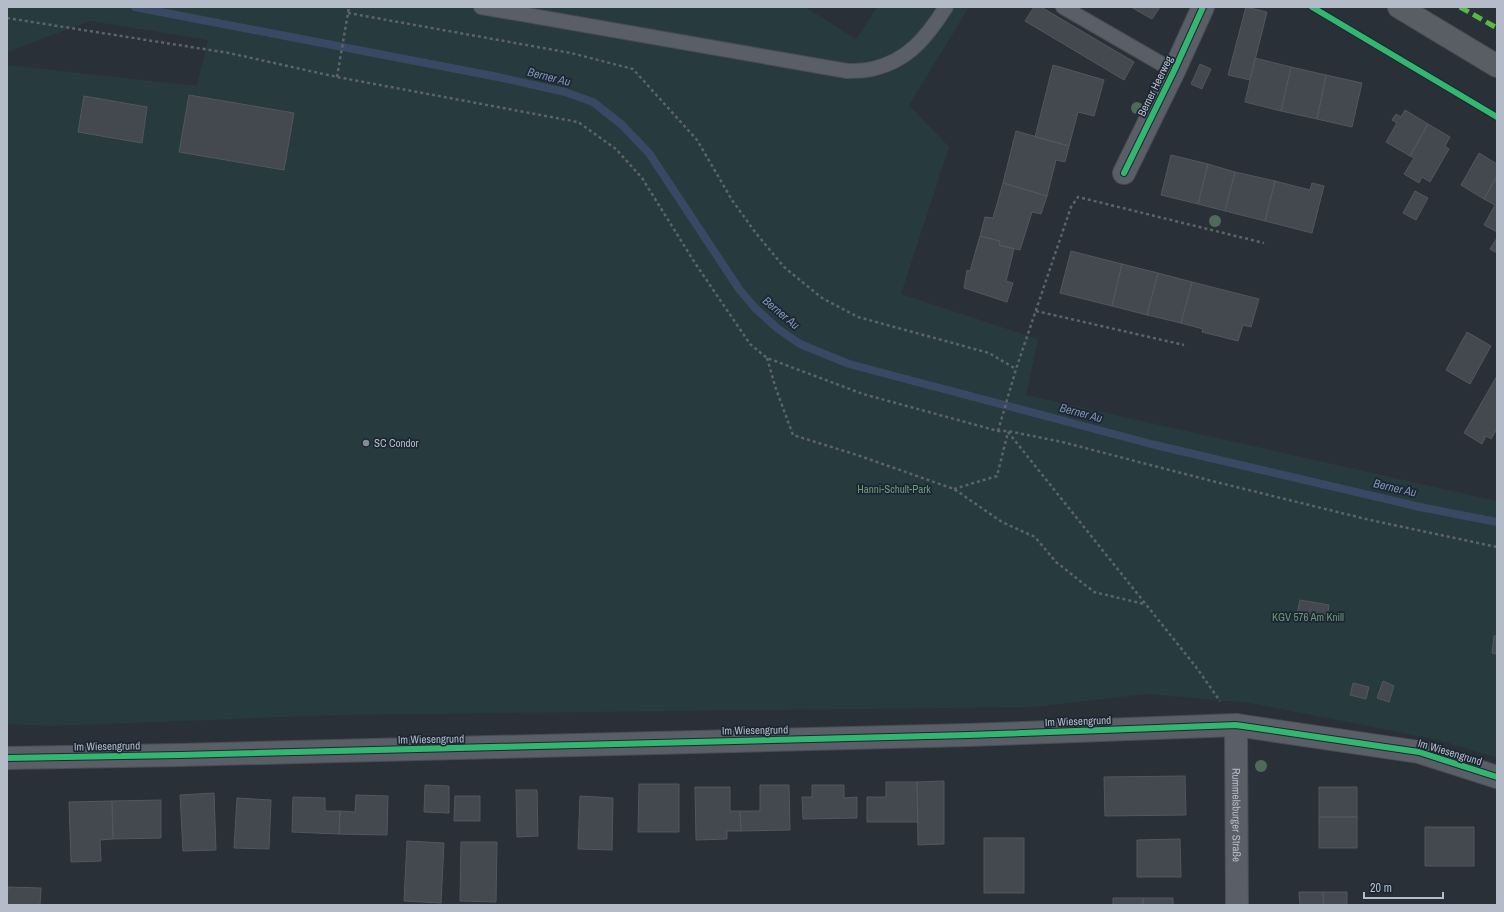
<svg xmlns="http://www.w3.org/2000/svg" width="1504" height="912" viewBox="0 0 1504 912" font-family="'Archivo Narrow',sans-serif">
	<rect width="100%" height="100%" fill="#2a3038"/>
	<!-- green -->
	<path fill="#273a3e" d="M7,7h798l51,32 21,-32h92l-60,98 40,42 -48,147 137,45 -12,56 471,106v257l-58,-18 -188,-37 -104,-9 -113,13 -695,8 -285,11 -47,-2v-659l190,21 11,-46 -118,-19 -83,31z"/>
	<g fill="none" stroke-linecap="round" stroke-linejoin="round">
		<!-- stream -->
		<path stroke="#384963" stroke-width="8" d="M135,7l363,70 67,15 28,10 28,22 28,29 90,136 16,19 22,20 23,16 49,20 306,81 265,62 77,15"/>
	</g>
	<!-- building -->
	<path fill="#444950" stroke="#52575f" d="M1034,7h7l93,55 -10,18 -99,-59z
		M1131,7h29l-8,12z
		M1246,7l21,5 -17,68 -22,-5z
		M1255,58l36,9 -10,44 -36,-9z
		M1200,64l11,5 -9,20 -11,-5z
		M1053,65l51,15 -10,36 -16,-4 -9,34 -34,-9z
		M1291,67l35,8 -9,44 -36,-8z
		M1326,75l36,8 -10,44 -35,-8z
		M189,95l105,18 -10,57 -105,-18z
		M84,96l63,11 -5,36 -64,-11z
		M1405,110l23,14 -18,32 -24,-14 11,-19 -5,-3 4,-6 5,3z
		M1428,124l22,13 -5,9 4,3 -19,33 -8,-5 -3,6 -15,-9 10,-16 -4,-2z
		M1016,131l53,15 -4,16 -9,-2 -9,36 -44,-13z
		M1479,153l18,11v12l-13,23 -23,-14z
		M1171,155l37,9 -10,40 -37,-9z
		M1208,164l27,8 -10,39 -27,-7z
		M1235,172l40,9 -10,40 -40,-10z
		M1497,176v56l-13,-7 11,-20 -11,-6z
		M1275,181l35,9 2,-7 12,3 -12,47 -47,-12z
		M1003,183l44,13 -6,18 -9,-2 -12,38 -21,-5 1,-4 -20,-5 5,-19 8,1z
		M1415,191l13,7 -12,22 -13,-7z
		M980,236l20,5 -1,4 15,4 -8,32 7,2 -6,19 -43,-14 3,-18 3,1z
		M1497,238v15l-7,-4z
		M1071,251l51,13 -10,42 -52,-13z
		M1122,264l36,9 -11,42 -35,-9z
		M1158,273l34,9 -11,41 -34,-8z
		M1192,282l67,17 -8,28 -8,-2 -5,16 -36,-9 1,-3 -22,-6z
		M1467,332l24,14 -21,38 -24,-14z
		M1497,376v53l-6,10 -5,-3 -4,8 -18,-11z
		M1300,600l29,5 -2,14 -30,-5z
		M1494,636h3v18l-5,-1z
		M1383,681l11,5 -5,16 -12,-4z
		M1353,683l16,4 -3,12 -16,-4z
		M1185,776l1,39 -81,1 -1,-39z
		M944,781v63l-26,1 -1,-63z
		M886,782h31l1,40h-51v-25h19z
		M639,784h40v48h-41z
		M425,785l24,1v27l-25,-1z
		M760,785h29l1,45 -49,1 -1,-20h20z
		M812,785h32v13l13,-1v21l-54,1 -1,-22h10z
		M695,787h35v24h10l1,20h-14v8l-31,1z
		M1319,787h38v30h-38z
		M516,790h21l1,46 -21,1z
		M214,793l2,57 -33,1 -3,-56z
		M356,795l32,1 -1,39 -48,-1 1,-23 15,1z
		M455,796h25v25h-26z
		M580,796l33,2 -1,52 -34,-1z
		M293,797l32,1v13h15l-1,23 -47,-2z
		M237,798l34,2 -2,49 -35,-1z
		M161,800v38l-48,1 -1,-38z
		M112,801l1,38 -13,1 1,21 -30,1 -2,-60z
		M1319,817h38v31h-38z
		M1425,827h49v39h-49z
		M984,838h40v55h-40z
		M1180,839l1,38h-44v-37z
		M407,841l37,2 -3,60 -37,-2z
		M461,842h36l-1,60 -36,-1z
		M8,887l33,1 -1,17h-33z
		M1299,892h24l1,13h-24z
		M1323,892h24v13h-23z
		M1113,898h30v7h-30z
		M1143,898h30v7h-30z"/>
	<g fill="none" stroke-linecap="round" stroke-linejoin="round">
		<!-- lane casing -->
		<g stroke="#484c53" stroke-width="16">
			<path id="lane" d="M481,7l366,64c8,0 17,0 25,-2 36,-8 55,-32 74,-62
				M1063,7l111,64"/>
		</g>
		<!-- street casing -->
		<g stroke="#484c53" stroke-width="24">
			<g id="street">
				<path d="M1124,173l50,-102 29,-64"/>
				<path id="s1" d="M1236,725l1,180"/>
				<path d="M7,758l173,-3 788,-20 268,-10 183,27 78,25"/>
			</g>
		</g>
		<!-- secondary casing -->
		<g stroke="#484c53" stroke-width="24">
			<path id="secondary" d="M1399,7l98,59"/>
		</g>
		<!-- path -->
		<path stroke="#5d636a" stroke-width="2.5" stroke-dasharray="3 3" stroke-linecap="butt" d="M348,13l223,40 62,16 64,71 35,60 23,32 29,35 38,31 36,19 131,36 27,16
			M7,18l222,35 108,24 241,45 38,27 26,29 53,85 55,81 17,14 96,36 135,37h10l54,11 150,39 158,39 127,27
			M337,77l12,-70
			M1036,311l148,34
			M767,358l9,31 17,46 64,20 97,34 48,33 33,15 21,25 38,30 50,12
			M998,431l18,-62 55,-162 7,-10 186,46
			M1008,432l188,235 24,34
			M954,489l43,-13 11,-44"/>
		<!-- lane -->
		<use href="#lane" stroke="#5a5e66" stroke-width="14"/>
		<!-- street -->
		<use href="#street" stroke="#5a5e66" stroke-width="22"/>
		<!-- secondary -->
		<use href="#secondary" stroke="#595d64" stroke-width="22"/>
		<!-- quiet -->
		<path stroke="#58b947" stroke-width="5" stroke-dasharray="10 5" stroke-linecap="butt" d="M1460,7l37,21"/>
		<!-- cycleway casing -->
		<g stroke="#1d2633" stroke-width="8">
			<path id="cycleway" d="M1312,7l185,110
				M1124,173l50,-102 29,-64
				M7,758l173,-3 788,-20 268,-10 183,27 78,25"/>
		</g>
		<!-- cycleway -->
		<use href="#cycleway" stroke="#33b770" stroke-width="6"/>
	</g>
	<!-- trees -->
	<g fill="#4e6a5a">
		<circle cx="1137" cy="108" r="6"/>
		<circle cx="1215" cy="221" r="6"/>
		<circle cx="1261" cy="766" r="6"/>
	</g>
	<!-- markers -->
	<circle fill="#848b96" stroke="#1d2633" stroke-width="1.5" cx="366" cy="443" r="4"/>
	<g text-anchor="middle" stroke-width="3.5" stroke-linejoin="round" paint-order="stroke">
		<!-- street labels -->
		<g font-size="11" fill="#b4bcc9" stroke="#1d2633">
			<text transform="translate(1155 86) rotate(-64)" y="4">Berner Heerweg</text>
			<text transform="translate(1078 721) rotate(-2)" y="4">Im Wiesengrund</text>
			<text transform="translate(755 730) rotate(-1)" y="4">Im Wiesengrund</text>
			<text transform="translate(431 739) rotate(-1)" y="4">Im Wiesengrund</text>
			<text transform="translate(107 746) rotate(-1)" y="4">Im Wiesengrund</text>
			<text transform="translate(1450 752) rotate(17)" y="4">Im Wiesengrund</text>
			<text dy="4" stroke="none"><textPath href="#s1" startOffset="90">Rummelsburger Straße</textPath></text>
		</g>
		<!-- poi labels -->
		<g font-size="11" fill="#b4bcc9" stroke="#1d2633" text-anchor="start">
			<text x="374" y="447">SC Condor</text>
		</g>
		<!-- park labels -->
		<g font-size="11" fill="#6b9a76" stroke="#1d2633">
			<text x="894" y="493">Hanni-Schult-Park</text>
			<text x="1308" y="621">KGV 576 Am Knill</text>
		</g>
		<!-- water labels -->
		<g font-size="12" font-style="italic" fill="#7c92b1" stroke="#1d2633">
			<text transform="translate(549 77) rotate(14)" y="4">Berner Au</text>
			<text transform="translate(781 313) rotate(40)" y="4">Berner Au</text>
			<text transform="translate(1081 413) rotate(15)" y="4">Berner Au</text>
			<text transform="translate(1395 488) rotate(13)" y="4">Berner Au</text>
		</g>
	</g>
	<!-- border -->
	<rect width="1504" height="912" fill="none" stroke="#b4bcc9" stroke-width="16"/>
	<!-- scale -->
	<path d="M1364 892v6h79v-6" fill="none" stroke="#b4bcc9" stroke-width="2"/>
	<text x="1370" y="892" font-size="12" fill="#b4bcc9" stroke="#1d2633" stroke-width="3" paint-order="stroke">20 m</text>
</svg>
